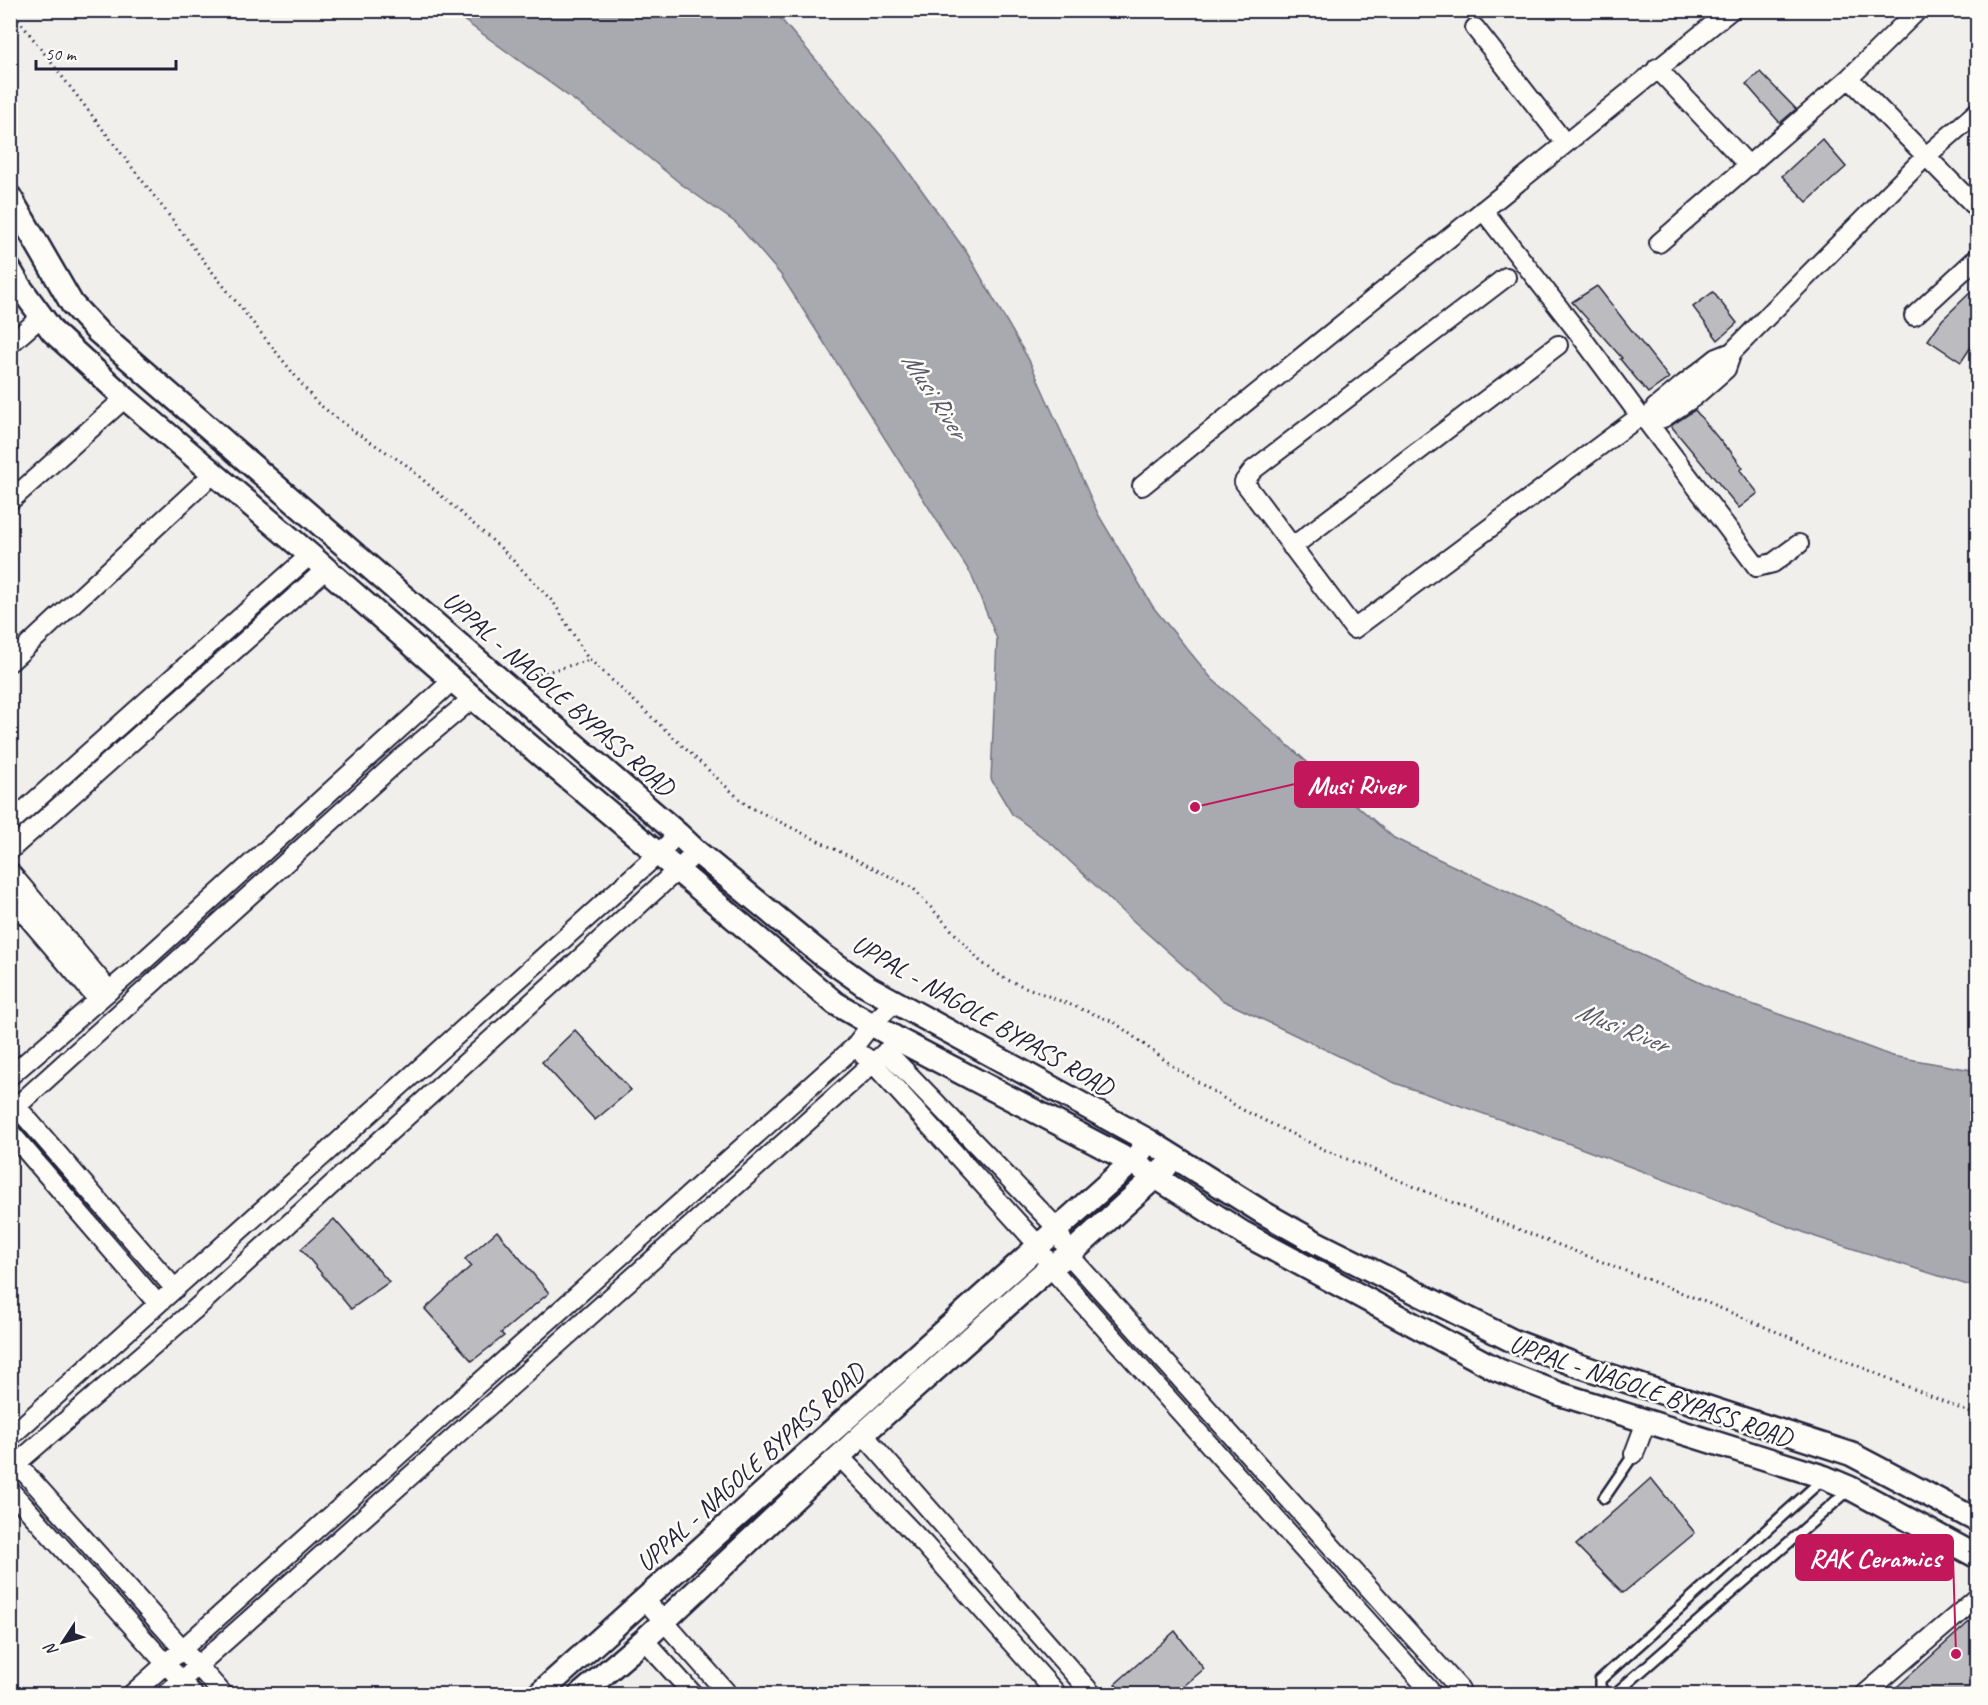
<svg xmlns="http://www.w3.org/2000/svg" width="1988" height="1705" viewBox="0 0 1988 1705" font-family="Caveat,sans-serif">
	<rect width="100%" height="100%" fill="#f0efec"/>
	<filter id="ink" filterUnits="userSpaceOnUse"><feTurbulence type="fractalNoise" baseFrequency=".0167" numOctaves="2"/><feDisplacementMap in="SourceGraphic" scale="12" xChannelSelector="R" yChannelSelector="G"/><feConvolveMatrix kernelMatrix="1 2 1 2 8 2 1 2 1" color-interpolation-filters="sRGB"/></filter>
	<g filter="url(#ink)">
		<!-- water -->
		<path fill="#a9a9b0" stroke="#737381" stroke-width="1.5" d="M451,11h323l116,135 77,107 62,107 69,154 55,93 59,72 182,159 328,155 170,63 85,15v217l-161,-51 -254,-96 -167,-58 -173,-83 -102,-91 -67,-64 -41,-31 -21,-35 6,-140 -26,-65 -190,-299 -45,-52 -55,-39 -66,-54z"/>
		<!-- building -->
		<path fill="#bcbcc0" stroke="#22223b" stroke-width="1.5" d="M1760,72l36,37 -16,14 -34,-39z
			M1822,139l24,28 -39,35 -25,-26z
			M1597,286l72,92 -21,15 -28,-34 2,-1 -50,-56z
			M1977,286v52l-16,24 -33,-22 14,-20z
			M1713,292l24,31 -19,17 -25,-33z
			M1695,410l32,39 1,-1 15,20 -3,2 18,23 -19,15 -68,-82z
			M575,1030l56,60 -36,30 -53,-58z
			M334,1219l55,63 -38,27 -50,-60z
			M497,1231l52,62 -48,40 3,3 -32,25 -47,-52 46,-43 -6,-7z
			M1651,1478l44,55 -72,60 -47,-48z
			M1977,1615v80h-89z
			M1175,1631l29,38 -31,26h-48l-10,-11z"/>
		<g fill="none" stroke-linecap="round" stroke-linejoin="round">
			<!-- service casing -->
			<g stroke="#22223b" stroke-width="14">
				<path id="service" d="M1604,1498l30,-44
					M1606,1694l-6,-7v-7l223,-201
					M1615,1694l235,-205"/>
			</g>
			<!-- minor casing -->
			<g stroke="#22223b" stroke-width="22">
				<path id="minor" d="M1475,28l90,115
					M1657,68l92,98
					M1849,78l129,131
					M1483,210l94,121 63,85 8,7 109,144 16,-4 26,-19
					M1659,243l190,-165 69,-68
					M1506,277l-253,193 -9,12 110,147 286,-213
					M1914,316l64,-59
					M10,344l31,-27
					M1648,423l7,-15 29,-24 33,-26 15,-6 193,-195 53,-46
					M1648,423l15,-5 31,-21 32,-28 6,-17
					M1142,486l589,-476
					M10,501l115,-103
					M1292,547l266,-202
					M10,662l204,-189
					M10,823l300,-268
					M10,850l316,-281
					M10,872l99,118
					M10,897l88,103
					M886,1051l171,177 12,27 391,434v5
					M864,1056l8,6 166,183 12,22 383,427
					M10,1076l127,-109 316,-287
					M10,1099l165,190
					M17,1106l382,-346 74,-62
					M10,1132l148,172
					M863,1434l229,260
					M10,1437l648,-583 20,-20
					M1634,1454l12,-32
					M10,1456l213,238
					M839,1456l85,88 133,150
					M10,1469l183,-158 504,-459
					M10,1490l183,204
					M645,1600l83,94
					M644,1640l49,54
					M132,1694l721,-646 18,-23 24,-23
					M166,1694l733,-654
					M1865,1694l113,-97"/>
			</g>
			<!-- tertiary casing -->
			<g stroke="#22223b" stroke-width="27">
				<path id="tertiary" d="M10,197l62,107 26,28 580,502 19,18 124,102 45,32 283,155 113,71 55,31 196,98 61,23 277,90 127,67
					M10,270l10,17 33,45 72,66 185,157 163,143 362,305 64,37 233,122 111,71 255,137 62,24 264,83 26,11 128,69
					M539,1694l593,-532 9,-11
					M581,1694l63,-54 219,-206 187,-167 19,-12 97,-88"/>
			</g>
			<!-- path -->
			<path stroke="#22223b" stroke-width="3" stroke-dasharray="1.5 4.5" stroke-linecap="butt" d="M11,10l203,264 102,128 39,30 50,32 97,85 52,54 33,54 159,148 167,83 68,74 24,17 109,43 60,45 67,42 84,41 180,74 203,79 270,113
				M529,680l10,-6 51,-14"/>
			<!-- service -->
			<use href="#service" stroke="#fdfcf7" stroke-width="9"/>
			<!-- minor -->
			<use href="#minor" stroke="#fdfcf7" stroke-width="18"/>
			<!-- tertiary -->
			<use href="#tertiary" stroke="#fdfcf7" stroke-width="22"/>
		</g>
	</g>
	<g text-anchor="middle" stroke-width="5" stroke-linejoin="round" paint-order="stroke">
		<!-- street labels -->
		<g font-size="26" fill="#22223b" stroke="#fdfcf7">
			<text transform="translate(559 693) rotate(41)" y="9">UPPAL - NAGOLE BYPASS ROAD</text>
			<text transform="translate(983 1015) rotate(30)" y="9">UPPAL - NAGOLE BYPASS ROAD</text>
			<text transform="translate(1651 1390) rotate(19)" y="9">UPPAL - NAGOLE BYPASS ROAD</text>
			<text transform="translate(750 1467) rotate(-42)" y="9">UPPAL - NAGOLE BYPASS ROAD</text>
		</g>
		<!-- water labels -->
		<g font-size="27" font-style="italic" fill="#58586a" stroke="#fdfcf7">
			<text transform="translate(935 395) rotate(57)" y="9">Musi River</text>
			<text transform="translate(1622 1027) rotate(22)" y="9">Musi River</text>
		</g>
	</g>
	<!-- callouts -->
	<path fill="none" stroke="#c2185b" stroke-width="2" d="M1195 807L1295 784M1956 1654L1953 1557"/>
	<g fill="#c2185b" stroke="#fdfcf7" stroke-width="2">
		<circle cx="1195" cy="807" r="6"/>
		<circle cx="1956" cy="1654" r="6"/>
	</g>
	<g fill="#c2185b" stroke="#c2185b" stroke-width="2">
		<rect x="1295" y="762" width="123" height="45" rx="6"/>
		<rect x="1796" y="1535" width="157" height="45" rx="6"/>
	</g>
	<g font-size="27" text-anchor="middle" font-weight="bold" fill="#fff">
		<text x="1356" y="794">Musi River</text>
		<text x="1875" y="1567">RAK Ceramics</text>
	</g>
	<!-- margin -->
	<rect width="1988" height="1705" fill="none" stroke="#fdfcf7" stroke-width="36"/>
	<rect x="18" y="18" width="1952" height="1669" fill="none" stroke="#22223b" stroke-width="2" filter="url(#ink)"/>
	<!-- north arrow -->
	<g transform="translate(63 1642) rotate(234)" stroke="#fdfcf7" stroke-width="4.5" paint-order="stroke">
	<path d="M0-4.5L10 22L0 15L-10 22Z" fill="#22223b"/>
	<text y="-9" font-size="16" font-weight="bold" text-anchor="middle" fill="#22223b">N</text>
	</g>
	<!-- scale -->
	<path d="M36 60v9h140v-9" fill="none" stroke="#22223b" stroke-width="3"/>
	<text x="45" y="60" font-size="18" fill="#22223b" stroke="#fdfcf7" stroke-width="4.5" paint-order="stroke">50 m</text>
</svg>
